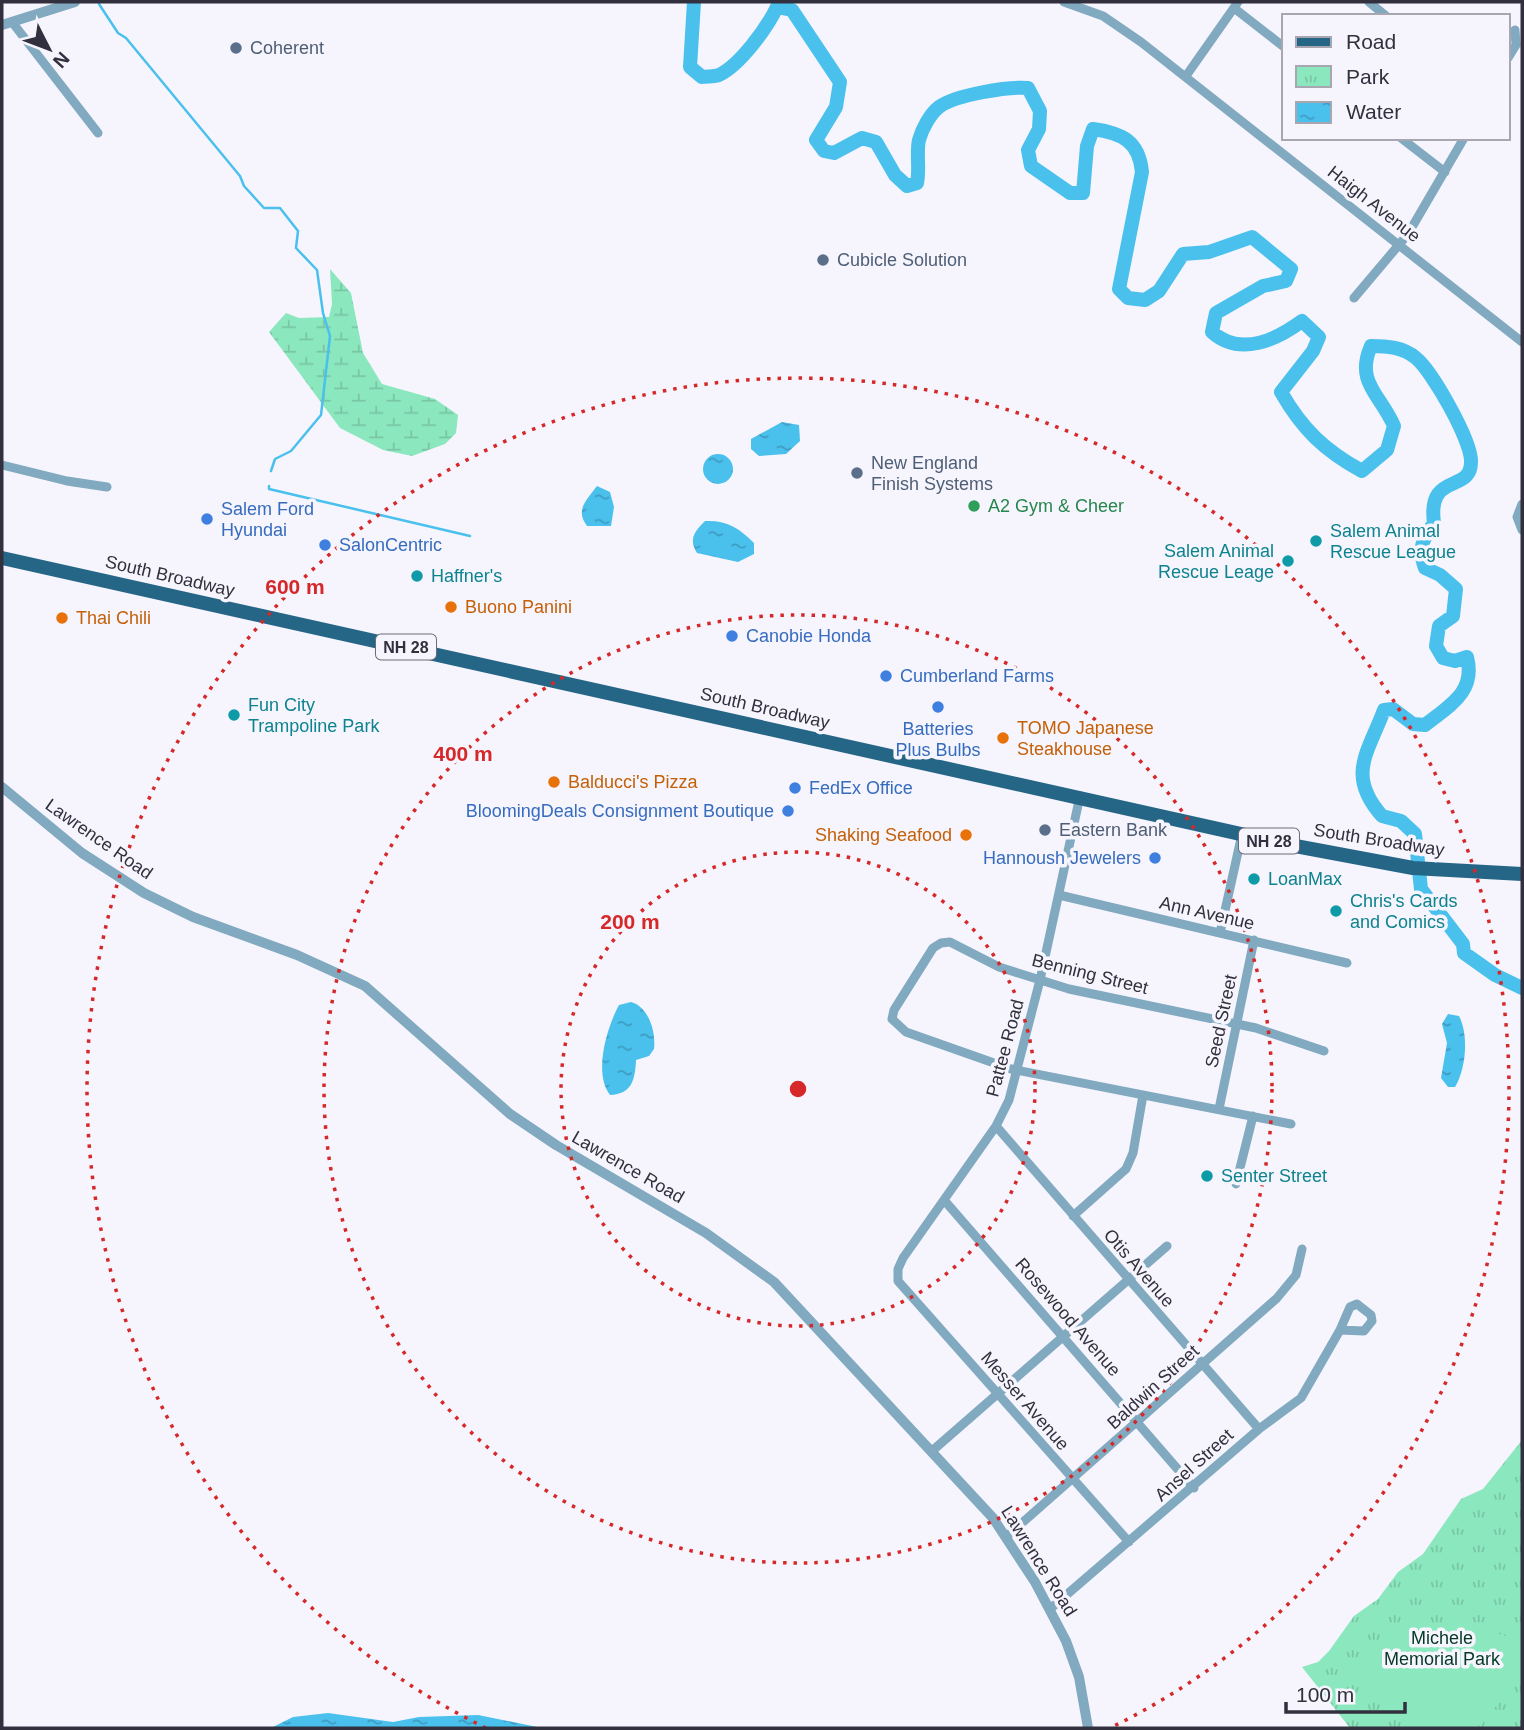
<svg xmlns="http://www.w3.org/2000/svg" width="1524" height="1730" viewBox="0 0 1524 1730" font-family="Arial,sans-serif">
	<defs>
		<pattern id="wetland-marsh" width="20" height="14" patternUnits="userSpaceOnUse" patternTransform="scale(1.75)"><rect width="20" height="14" fill="#8be7bd"/><path d="M1 5h8M5 5V1M11 12h8M15 12V8" fill="none" stroke="#78c6a4"/></pattern>
		<pattern id="park-tufts" width="24" height="20" patternUnits="userSpaceOnUse" patternTransform="scale(1.75)"><rect width="24" height="20" fill="#8be7bd"/><path d="M3 7l-1-3M5 7V3M7 7l1-3M15 17l-1-3M17 17v-4M19 17l1-3" fill="none" stroke="#78c6a4"/></pattern>
		<pattern id="water-ripples" width="26" height="14" patternUnits="userSpaceOnUse" patternTransform="scale(1.75)"><rect width="26" height="14" fill="#4ac0ed"/><path d="M2 4q2-2 4 0t4 0M15 11q2-2 4 0t4 0" fill="none" stroke="#3e9cc1"/></pattern>
	</defs>
	<rect width="100%" height="100%" fill="#f6f5fd"/>
	<!-- wetland -->
	<path fill="url(#wetland-marsh)" d="M330,269l21,24 12,60 19,31 53,15 23,16 -2,18 -11,11 -33,12 -29,-6 -43,-22 -71,-96 17,-19 13,5 30,-1 3,-13z"/>
	<!-- park -->
	<path fill="url(#park-tufts)" d="M1522,1440v288h-172l-48,-61 16,-5 11,-11 25,-35 24,-17 20,-27 25,-18 38,-55 22,-10z"/>
	<!-- pitch -->
	<path fill="#8be7bd" d="M1460,1622l62,19v36l-45,51h-46l-71,-57c32,-32 54,-46 100,-49z"/>
	<!-- water -->
	<path fill="url(#water-ripples)" d="M782,422l17,3 1,16 -14,13 -27,2 -8,-7v-10z
		M703 469a15 15 0 1 1 30 0a15 15 0 1 1-30 0Z
		M597,486l13,6 4,15 -3,19h-24c-12,-16 -1,-25 10,-40z
		M705,521c22,-1 34,7 49,22v11l-16,8 -41,-9c-9,-14 -2,-22 8,-32z
		M631,1002c18,5 25,30 23,47l-5,7 -13,4c-1,20 -4,34 -26,35 -17,-22 -3,-68 9,-90z
		M1448,1014l11,2c10,19 7,53 -4,71h-7l-7,-9 6,-35 -5,-19z
		M328,1713l65,9 26,-5 59,-2 64,13h-271l22,-11z"/>
	<g fill="none" stroke-linecap="round" stroke-linejoin="round">
		<!-- stream -->
		<path stroke="#4ac0ed" stroke-width="2.5" d="M99,4l19,29 8,5 114,138 4,10 20,22h16l18,23 -2,17 21,22 6,43 7,23 -9,79 -30,36 -16,8 -4,12
			M269,486v3l201,47"/>
		<!-- river -->
		<path stroke="#4ac0ed" stroke-width="14" d="M694,2l-4,65 12,10c5,-1 12,0 17,-2 21,-10 48,-47 58,-68l15,3 48,72 -4,25 -20,33 8,11 10,2 28,-15 14,4 19,33 12,11 10,-3c3,-14 -1,-30 2,-43 3,-11 11,-26 20,-33 16,-12 70,-21 89,-19l12,23 -1,18 -11,21 3,16 39,27h13l4,-47 6,-17c29,4 46,12 49,43l-23,117 9,9 17,2 14,-9 24,-37 26,-2 43,-15 39,32 -5,12 -23,5 -47,27 -4,19c28,25 64,8 90,-11l17,16 -6,14 -32,41c21,37 44,59 81,79l25,-21 7,-24c-14,-32 -39,-44 -23,-80 16,0 32,1 45,12 16,13 56,83 55,104 0,32 -44,9 -37,61 -12,17 -16,26 -9,45l15,7 16,14 -3,27 -14,10 -3,20 7,12 12,3 12,-4c9,35 -17,48 -42,68l-12,-1 -20,-15 -9,1c-16,43 -38,65 -2,106l19,5 14,13 6,55 42,55 1,9 31,22 27,13"/>
		<!-- minor -->
		<path stroke="#81a9c0" stroke-width="9" d="M1064,2l39,14 38,26 381,300
			M1369,2l17,14
			M1234,8l50,39
			M12,22l86,111
			M1508,58l8,-13 -1,-15
			M1186,76l52,-74
			M1401,138l44,34
			M1354,298l54,-64 56,-96
			M2,465l65,16 40,6
			M1522,504l-5,13 5,13
			M1080,796l-40,184 -31,120 -13,26 -93,132 -5,11v12l231,261
			M1059,895l288,68
			M1220,933l22,-99
			M1219,1109l35,-169
			M1291,1124l-280,-55 -105,-37 -14,-13 2,-9 39,-62 8,-5 9,-1 49,25 70,22 187,39 68,23
			M996,1126l263,303
			M1236,1184l17,-68
			M944,1200l250,288
			M1073,1216l53,-47 7,-16 10,-58
			M932,1451l235,-205
			M1006,1537l271,-239 19,-23 6,-26
			M1050,1609l209,-180 42,-31 39,-68 24,1 8,-10 -1,-6 -14,-11 -7,3 -10,23"/>
		<!-- tertiary -->
		<path stroke="#81a9c0" stroke-width="10" d="M2,25l73,-23
			M2,787l80,66 62,40 49,24 104,38 68,31 145,128 46,31 150,88 68,49 219,236 42,64 31,59 13,36 9,51"/>
		<!-- primary -->
		<path stroke="#256586" stroke-width="14" d="M2,558l1288,287 123,23 109,6"/>
	</g>
	<!-- distance rings -->
	<g fill="none" stroke="#d62828" stroke-width="3.5" stroke-dasharray="3.5 7">
		<circle cx="798" cy="1089" r="237"/>
		<circle cx="798" cy="1089" r="474"/>
		<path d="M486 1728A711 711 0 1 1 1110 1728"/>
	</g>
	<!-- markers -->
	<g fill="#5c6f8a" stroke="#f6f5fd" stroke-width="2.5">
		<circle cx="236" cy="48" r="7"/>
		<circle cx="823" cy="260" r="7"/>
		<circle cx="857" cy="473" r="7"/>
		<circle cx="1045" cy="830" r="7"/>
	</g>
	<circle fill="#2e9e5b" stroke="#f6f5fd" stroke-width="2.5" cx="974" cy="506" r="7"/>
	<g fill="#3f7fe0" stroke="#f6f5fd" stroke-width="2.5">
		<circle cx="207" cy="519" r="7"/>
		<circle cx="325" cy="545" r="7"/>
		<circle cx="732" cy="636" r="7"/>
		<circle cx="886" cy="676" r="7"/>
		<circle cx="938" cy="707" r="7"/>
		<circle cx="795" cy="788" r="7"/>
		<circle cx="788" cy="811" r="7"/>
		<circle cx="1155" cy="858" r="7"/>
	</g>
	<g fill="#0f9aa8" stroke="#f6f5fd" stroke-width="2.5">
		<circle cx="1316" cy="541" r="7"/>
		<circle cx="1288" cy="561" r="7"/>
		<circle cx="417" cy="576" r="7"/>
		<circle cx="234" cy="715" r="7"/>
		<circle cx="1254" cy="879" r="7"/>
		<circle cx="1336" cy="911" r="7"/>
		<circle cx="1207" cy="1176" r="7"/>
	</g>
	<g fill="#e8710a" stroke="#f6f5fd" stroke-width="2.5">
		<circle cx="451" cy="607" r="7"/>
		<circle cx="62" cy="618" r="7"/>
		<circle cx="1003" cy="738" r="7"/>
		<circle cx="554" cy="782" r="7"/>
		<circle cx="966" cy="835" r="7"/>
	</g>
	<g text-anchor="middle" stroke-width="7" stroke-linejoin="round" paint-order="stroke">
		<!-- shield labels -->
		<g fill="#f6f5fd" stroke="#6d6b77" stroke-width="2">
			<rect x="376" y="634.5" width="60" height="25" rx="5"/>
			<rect x="1239" y="828.5" width="60" height="25" rx="5"/>
		</g>
		<g font-size="16" font-weight="bold" fill="#32303e">
			<text x="406" y="653">NH 28</text>
			<text x="1269" y="847">NH 28</text>
		</g>
		<!-- service labels -->
		<g font-size="18" fill="#4e5e75" stroke="#f6f5fd" text-anchor="start">
			<text x="250" y="54">Coherent</text>
			<text x="837" y="266">Cubicle Solution</text>
			<text x="871" y="469">New England<tspan x="871" dy="21">Finish Systems</tspan></text>
			<text x="1059" y="836">Eastern Bank</text>
		</g>
		<!-- street labels -->
		<g font-size="18" fill="#32303e" stroke="#f6f5fd">
			<text transform="translate(1374 204) rotate(38)" y="6">Haigh Avenue</text>
			<text transform="translate(170 576) rotate(13)" y="6">South Broadway</text>
			<text transform="translate(765 708) rotate(13)" y="6">South Broadway</text>
			<text transform="translate(99 839) rotate(35)" y="6">Lawrence Road</text>
			<text transform="translate(1379 840) rotate(9)" y="6">South Broadway</text>
			<text transform="translate(1207 913) rotate(13)" y="6">Ann Avenue</text>
			<text transform="translate(1090 974) rotate(14)" y="6">Benning Street</text>
			<text transform="translate(1221 1021) rotate(-78)" y="6">Seed Street</text>
			<text transform="translate(1005 1048) rotate(-75)" y="6">Pattee Road</text>
			<text transform="translate(628 1167) rotate(30)" y="6">Lawrence Road</text>
			<text transform="translate(1139 1268) rotate(49)" y="6">Otis Avenue</text>
			<text transform="translate(1068 1317) rotate(49)" y="6">Rosewood Avenue</text>
			<text transform="translate(1153 1387) rotate(-42)" y="6">Baldwin Street</text>
			<text transform="translate(1025 1401) rotate(49)" y="6">Messer Avenue</text>
			<text transform="translate(1194 1465) rotate(-42)" y="6">Ansel Street</text>
			<text transform="translate(1039 1561) rotate(58)" y="6">Lawrence Road</text>
		</g>
		<!-- leisure labels -->
		<g font-size="18" fill="#27864d" stroke="#f6f5fd" text-anchor="start">
			<text x="988" y="512">A2 Gym &amp; Cheer</text>
		</g>
		<!-- shop labels -->
		<g font-size="18" fill="#366cbe" stroke="#f6f5fd" text-anchor="start">
			<text x="221" y="515">Salem Ford<tspan x="221" dy="21">Hyundai</tspan></text>
			<text x="339" y="551">SalonCentric</text>
			<text x="746" y="642">Canobie Honda</text>
			<text x="900" y="682">Cumberland Farms</text>
			<text x="938" y="735" text-anchor="middle">Batteries<tspan x="938" dy="21">Plus Bulbs</tspan></text>
			<text x="809" y="794">FedEx Office</text>
			<text x="774" y="817" text-anchor="end">BloomingDeals Consignment Boutique</text>
			<text x="1141" y="864" text-anchor="end">Hannoush Jewelers</text>
		</g>
		<!-- culture labels -->
		<g font-size="18" fill="#0d838f" stroke="#f6f5fd" text-anchor="start">
			<text x="1330" y="537">Salem Animal<tspan x="1330" dy="21">Rescue League</tspan></text>
			<text x="1274" y="557" text-anchor="end">Salem Animal<tspan x="1274" dy="21">Rescue Leage</tspan></text>
			<text x="431" y="582">Haffner's</text>
			<text x="248" y="711">Fun City<tspan x="248" dy="21">Trampoline Park</tspan></text>
			<text x="1268" y="885">LoanMax</text>
			<text x="1350" y="907">Chris's Cards<tspan x="1350" dy="21">and Comics</tspan></text>
			<text x="1221" y="1182">Senter Street</text>
		</g>
		<!-- food labels -->
		<g font-size="18" fill="#c56008" stroke="#f6f5fd" text-anchor="start">
			<text x="465" y="613">Buono Panini</text>
			<text x="76" y="624">Thai Chili</text>
			<text x="1017" y="734">TOMO Japanese<tspan x="1017" dy="21">Steakhouse</tspan></text>
			<text x="568" y="788">Balducci's Pizza</text>
			<text x="952" y="841" text-anchor="end">Shaking Seafood</text>
		</g>
		<!-- park labels -->
		<g font-size="18" fill="#053725" stroke="#f6f5fd">
			<text x="1442" y="1644">Michele<tspan x="1442" dy="21">Memorial Park</tspan></text>
		</g>
	</g>
	<circle cx="798" cy="1089" r="10" fill="#d62828" stroke="#f6f5fd" stroke-width="3.5"/>
	<g font-size="21" text-anchor="middle" font-weight="bold" fill="#d62828" stroke="#f6f5fd" stroke-width="7" stroke-linejoin="round" paint-order="stroke">
		<text x="295" y="594">600 m</text>
		<text x="463" y="761">400 m</text>
		<text x="630" y="929">200 m</text>
	</g>
	<!-- border -->
	<rect width="1524" height="1730" fill="none" stroke="#32303e" stroke-width="7"/>
	<!-- legend -->
	<rect x="1282" y="14" width="228" height="126" fill="#f6f5fd" stroke="#a8a6b1" stroke-width="2"/>
	<rect x="1296" y="37" width="35" height="10" fill="#256586" stroke="#a8a6b1" stroke-width="2"/>
	<text x="1346" y="49" font-size="21" fill="#32303e">Road</text>
	<rect x="1296" y="66" width="35" height="21" fill="url(#park-tufts)" stroke="#a8a6b1" stroke-width="2"/>
	<text x="1346" y="84" font-size="21" fill="#32303e">Park</text>
	<rect x="1296" y="102" width="35" height="21" fill="url(#water-ripples)" stroke="#a8a6b1" stroke-width="2"/>
	<text x="1346" y="119" font-size="21" fill="#32303e">Water</text>
	<!-- north arrow -->
	<g transform="translate(49 49) rotate(132)" stroke="#f6f5fd" stroke-width="5" paint-order="stroke">
	<path d="M0-5L12 26L0 18L-12 26Z" fill="#32303e"/>
	<text y="-10" font-size="19" font-weight="bold" text-anchor="middle" fill="#32303e">N</text>
	</g>
	<!-- scale -->
	<path d="M1286 1702v10h119v-10" fill="none" stroke="#32303e" stroke-width="3.5"/>
	<text x="1296" y="1702" font-size="21" fill="#32303e" stroke="#f6f5fd" stroke-width="5" paint-order="stroke">100 m</text>
</svg>
